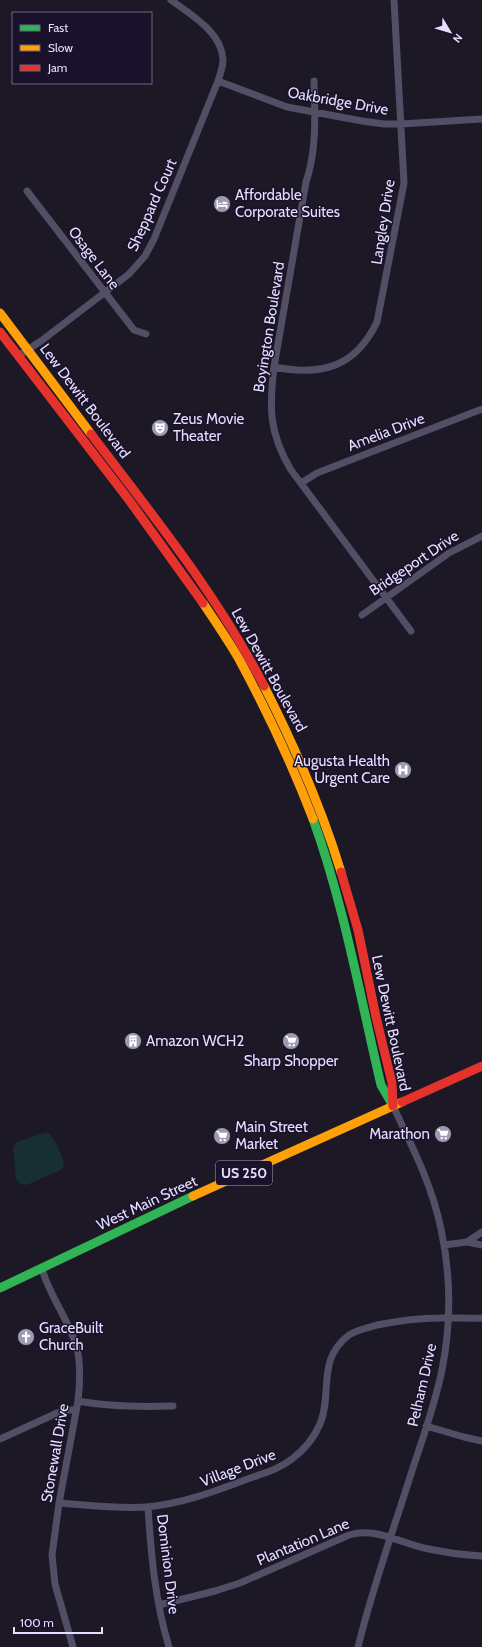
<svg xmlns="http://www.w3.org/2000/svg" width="482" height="1647" viewBox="0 0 482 1647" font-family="Cabin,sans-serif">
	<rect width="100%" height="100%" fill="#1c1825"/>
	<!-- green -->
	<path fill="#172e33" d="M44,1133h5c4,3 16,27 15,32 0,2 -2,3 -3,5l-34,15 -7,-1 -4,-5 -3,-32 4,-5z"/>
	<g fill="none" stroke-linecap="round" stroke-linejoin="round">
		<!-- street -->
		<path stroke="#524e65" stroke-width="7" d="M218,81l69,26 75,14 22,3h17l81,-5
			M314,81c1,33 3,69 -8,101l-32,185c-5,41 -5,66 17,103l120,161
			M27,191l107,139 12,4
			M18,356l23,-15 88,-67 16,-18 9,-17 64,-158c2,-7 5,-14 5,-21 -1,-28 -32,-45 -52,-60
			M274,367c47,9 81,1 103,-45l27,-139 -10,-183
			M301,483l16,-10 165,-64
			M362,615l87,-62 33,-17
			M482,1232l-15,10 15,3
			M444,1245l23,-3
			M42,1269c8,28 27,51 35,79 4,17 3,35 1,53l-19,102 -7,52 3,29 18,63
			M78,1401c32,6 63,6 95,5
			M426,1426l38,11 18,4
			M0,1439l57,-26 10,-3h9
			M59,1503c29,2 58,6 87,4 35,-3 67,-15 99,-27 16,-6 33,-10 47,-21 12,-9 22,-21 28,-35 13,-31 -4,-64 29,-89 7,-5 18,-7 28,-10 20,-4 42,-7 63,-7 14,-1 28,1 42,0
			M148,1507c3,47 7,94 21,140
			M159,1605l56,-14 25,-8 109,-48c26,-8 49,7 75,13 18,4 39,7 58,8
			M358,1647c14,-58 35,-116 53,-173 11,-34 24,-69 31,-104 9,-46 9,-95 -1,-141 -9,-44 -29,-83 -48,-123"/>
		<!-- fast -->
		<path stroke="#30b455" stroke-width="9" d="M313,819c31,86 47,177 68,266l11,19
			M0,1288l193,-92"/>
		<!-- slow -->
		<path stroke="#ff9f0a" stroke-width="9" d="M0,313l91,121
			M203,603c12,18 25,37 36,56 28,52 53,105 74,160
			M264,686c31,61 57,120 77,186
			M193,1196l209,-94"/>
		<!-- jam -->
		<path stroke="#e5322d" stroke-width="9" d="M0,332l129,168 74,103
			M91,434c62,82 126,160 173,252
			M341,872l17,58 18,87 16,66 1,23
			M402,1102l80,-36"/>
	</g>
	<!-- icons -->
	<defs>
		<g id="hotel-disc" transform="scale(0.9)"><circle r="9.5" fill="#9f99b2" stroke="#1a122b"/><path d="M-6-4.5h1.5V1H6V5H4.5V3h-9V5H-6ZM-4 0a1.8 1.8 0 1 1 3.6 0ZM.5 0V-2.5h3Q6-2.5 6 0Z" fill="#fff"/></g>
		<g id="theatre-disc" transform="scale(0.9)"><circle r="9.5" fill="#9f99b2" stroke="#1a122b"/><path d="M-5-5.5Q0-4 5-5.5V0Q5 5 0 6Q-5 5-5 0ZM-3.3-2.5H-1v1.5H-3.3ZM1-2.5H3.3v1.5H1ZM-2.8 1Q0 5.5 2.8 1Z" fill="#fff"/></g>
		<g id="hospital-disc" transform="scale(0.9)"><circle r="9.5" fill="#9f99b2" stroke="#1a122b"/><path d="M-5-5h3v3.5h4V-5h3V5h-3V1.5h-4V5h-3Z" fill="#fff"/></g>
		<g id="building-disc" transform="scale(0.9)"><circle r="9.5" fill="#9f99b2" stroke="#1a122b"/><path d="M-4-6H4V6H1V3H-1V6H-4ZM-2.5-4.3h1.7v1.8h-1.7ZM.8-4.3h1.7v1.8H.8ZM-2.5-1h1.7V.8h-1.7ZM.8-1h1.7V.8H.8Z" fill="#fff"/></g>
		<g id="supermarket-disc" transform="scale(0.9)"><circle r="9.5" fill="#9f99b2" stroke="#1a122b"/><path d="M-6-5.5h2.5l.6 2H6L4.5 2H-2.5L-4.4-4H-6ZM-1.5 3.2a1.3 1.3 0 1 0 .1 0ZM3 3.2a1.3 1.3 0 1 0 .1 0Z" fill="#fff"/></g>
		<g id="church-disc" transform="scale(0.9)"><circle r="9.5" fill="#9f99b2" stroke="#1a122b"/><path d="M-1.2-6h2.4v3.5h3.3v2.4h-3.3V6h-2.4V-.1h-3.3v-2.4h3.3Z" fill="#fff"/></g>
	</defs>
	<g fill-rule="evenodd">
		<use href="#hotel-disc" x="222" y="204"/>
		<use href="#theatre-disc" x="160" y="428"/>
		<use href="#hospital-disc" x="403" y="770"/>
		<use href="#building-disc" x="133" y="1041"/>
		<use href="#supermarket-disc" x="291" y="1041"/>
		<use href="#supermarket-disc" x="443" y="1134"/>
		<use href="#supermarket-disc" x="222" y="1136"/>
		<use href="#church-disc" x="26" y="1337"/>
	</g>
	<g text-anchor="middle" stroke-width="3" stroke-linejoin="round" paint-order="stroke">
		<!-- shield labels -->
		<rect fill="#1a122b" stroke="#a8a1bf" stroke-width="1" x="216" y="1161" width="56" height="24" rx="3"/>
		<g font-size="14" font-weight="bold" fill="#e5defe">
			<text x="244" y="1178">US 250</text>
		</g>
		<!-- street labels -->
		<g font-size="15" fill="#e5defe" stroke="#1a122b">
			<text transform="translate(338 101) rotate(10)" y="5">Oakbridge Drive</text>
			<text transform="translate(152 205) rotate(-66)" y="5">Sheppard Court</text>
			<text transform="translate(383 222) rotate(-81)" y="5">Langley Drive</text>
			<text transform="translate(94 258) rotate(53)" y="5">Osage Lane</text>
			<text transform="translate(269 327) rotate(-81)" y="5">Boyington Boulevard</text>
			<text transform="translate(85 401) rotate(53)" y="5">Lew Dewitt Boulevard</text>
			<text transform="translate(386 432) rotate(-21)" y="5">Amelia Drive</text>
			<text transform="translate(414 563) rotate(-34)" y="5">Bridgeport Drive</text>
			<text transform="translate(269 670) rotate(61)" y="5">Lew Dewitt Boulevard</text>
			<text transform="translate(391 1023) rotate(78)" y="5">Lew Dewitt Boulevard</text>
			<text transform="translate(147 1203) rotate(-25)" y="5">West Main Street</text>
			<text transform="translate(422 1385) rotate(-77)" y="5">Pelham Drive</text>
			<text transform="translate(55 1453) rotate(-80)" y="5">Stonewall Drive</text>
			<text transform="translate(238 1468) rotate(-21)" y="5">Village Drive</text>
			<text transform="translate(303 1542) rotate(-23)" y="5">Plantation Lane</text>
			<text transform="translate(168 1564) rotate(83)" y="5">Dominion Drive</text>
		</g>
		<!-- poi labels -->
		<g font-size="15" fill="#e5defe" stroke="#1a122b" text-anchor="start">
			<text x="235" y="200">Affordable<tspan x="235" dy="17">Corporate Suites</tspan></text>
			<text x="173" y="424">Zeus Movie<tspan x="173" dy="17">Theater</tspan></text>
			<text x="390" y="766" text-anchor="end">Augusta Health<tspan x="390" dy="17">Urgent Care</tspan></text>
			<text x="146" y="1046">Amazon WCH2</text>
			<text x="291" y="1066" text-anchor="middle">Sharp Shopper</text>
			<text x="235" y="1132">Main Street<tspan x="235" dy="17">Market</tspan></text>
			<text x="430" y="1139" text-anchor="end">Marathon</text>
			<text x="39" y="1333">GraceBuilt<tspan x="39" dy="17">Church</tspan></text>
		</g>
	</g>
	<!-- legend -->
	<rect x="12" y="12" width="140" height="72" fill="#1a122b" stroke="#6b647f"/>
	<rect x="20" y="25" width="20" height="6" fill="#30b455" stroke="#6b647f"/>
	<text x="48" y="32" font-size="12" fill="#e5defe">Fast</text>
	<rect x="20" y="45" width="20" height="6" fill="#ff9f0a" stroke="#6b647f"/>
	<text x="48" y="52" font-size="12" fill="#e5defe">Slow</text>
	<rect x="20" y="65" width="20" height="6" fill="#e5322d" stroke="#6b647f"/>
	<text x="48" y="72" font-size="12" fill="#e5defe">Jam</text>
	<!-- north arrow -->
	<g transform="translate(450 32) rotate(128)" stroke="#1a122b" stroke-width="3" paint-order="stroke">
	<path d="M0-3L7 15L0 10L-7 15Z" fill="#e5defe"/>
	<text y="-6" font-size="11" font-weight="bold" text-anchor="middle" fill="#e5defe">N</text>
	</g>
	<!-- scale -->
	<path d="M14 1627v6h88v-6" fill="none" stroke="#e5defe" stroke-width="2"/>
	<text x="20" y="1627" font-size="12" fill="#e5defe" stroke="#1a122b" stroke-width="3" paint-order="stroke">100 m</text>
</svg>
